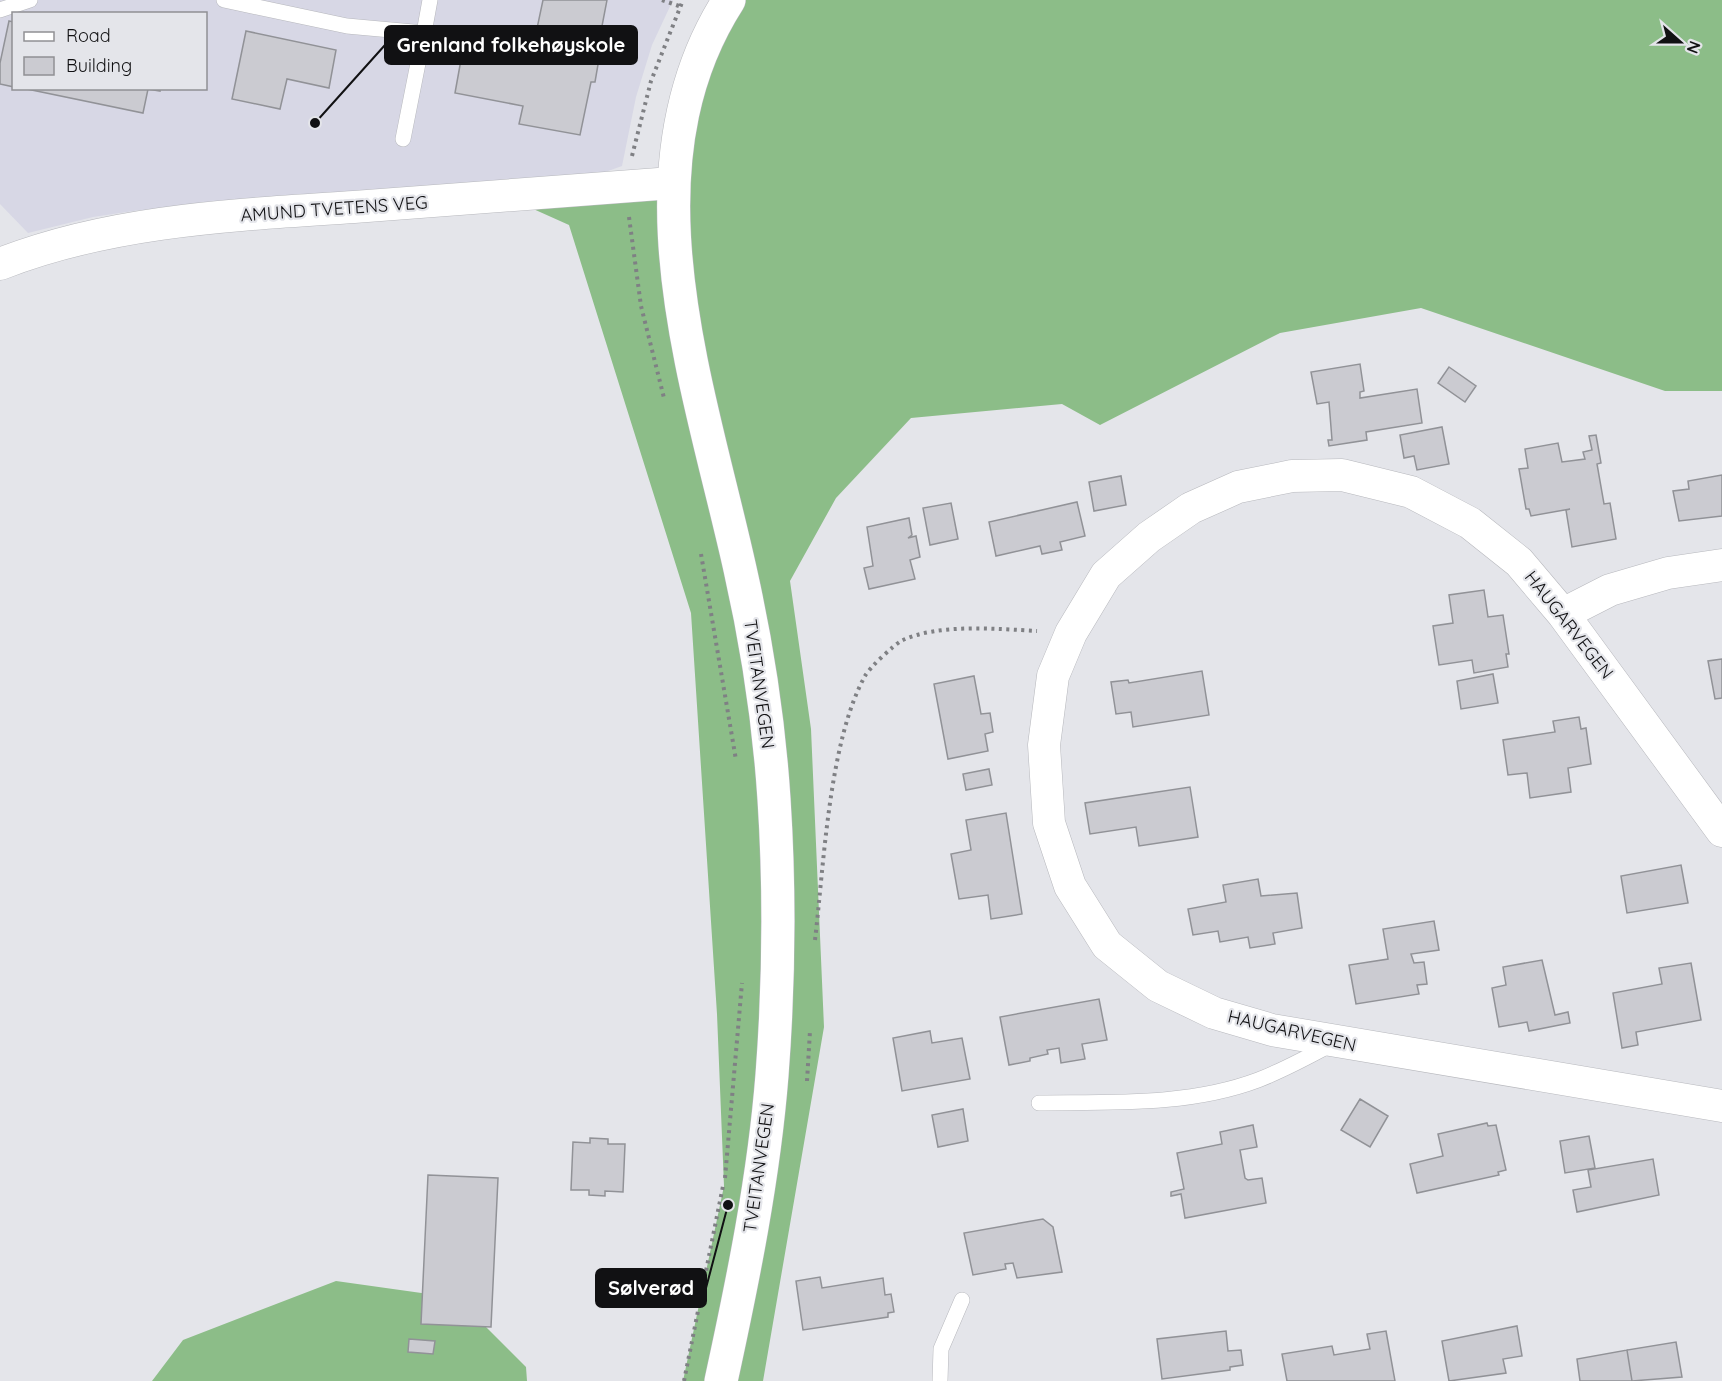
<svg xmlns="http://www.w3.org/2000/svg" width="1722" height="1381" viewBox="0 0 1722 1381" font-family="Quicksand,sans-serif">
	<rect width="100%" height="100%" fill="#e4e5ea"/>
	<!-- built -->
	<path fill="#d7d7e5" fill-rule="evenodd" d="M0,0h673l-21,45 -16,52 -14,69 -25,9 -401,33 -56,2 -47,7 -65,16 -28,-29zM14,14h192v74h-192z"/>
	<!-- forest -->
	<path fill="#8cbd88" d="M745,0h977v391h-57l-244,-83 -141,25 -180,92 -38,-21 -151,14 -75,80 -46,83 21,148 13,298 -61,354h-80l41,-195 -7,-172 -26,-401 -122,-388 -58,-26 165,-5 27,-132z
		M336,1281l121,17 69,69 1,14h-375l31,-41z"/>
	<!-- building -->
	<path fill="#cbcbd1" stroke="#919297" stroke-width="1.5" d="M543,0h64l-10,52 3,1 -5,29h-4l-11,53 -61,-11 4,-18 -68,-13 11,-61 43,9 2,-7 24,4z
		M9,21l5,1v65l-14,-3v-21z
		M246,31l90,19 -7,38 -42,-9 -7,30 -48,-10z
		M22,88h138v3l-12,-2 -5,24z
		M1360,364l4,27 -4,1v6l57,-9 5,34 -56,9 1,8 -38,6 -1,-6h4l-3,-38 -12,2 -6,-32z
		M1449,367l27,19 -11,16 -27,-19z
		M1442,427l7,37 -32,6 -3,-14 -10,2 -4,-23z
		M1596,435l5,28 -4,1 7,40 6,-1 6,36 -44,8 -6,-37 4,-1 -39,7 -2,-7h-3l-7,-40 9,-1 -3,-19 33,-6 4,19 23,-3 -2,-7 9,-2 -3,-14z
		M1722,475v41l-43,5 -6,-30 16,-2 -1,-8z
		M1121,476l5,29 -32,6 -5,-29z
		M1077,502l8,34 -25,6 2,8 -20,4 -2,-8 -44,10 -7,-34z
		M951,503l7,36 -28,6 -7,-37z
		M909,518l3,17 -4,3 8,-2 4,21 -10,3 5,19 -46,10 -5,-21 9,-2 -6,-39z
		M1484,590l4,27 15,-2 6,39h-3l2,13 -34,6 -2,-13 -33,5 -6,-39 20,-3 -4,-28z
		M1722,659v39l-7,1 -7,-38z
		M1202,671l7,44 -76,12 -2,-15 -15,2 -5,-32 17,-2 1,3z
		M1493,674l5,29 -37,6 -4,-28z
		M974,676l7,38 9,-1 3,19 -8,2 3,17 -40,8 -14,-75z
		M1579,717l2,12 5,-1 5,36 -23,4 3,24 -41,6 -3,-25 -19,2 -5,-35 52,-8 -2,-11z
		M989,769l3,16 -26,5 -3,-16z
		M1190,787l8,50 -59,9 -3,-19 -46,7 -5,-31z
		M1006,813l16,101 -31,5 -3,-24 -29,4 -8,-45 20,-4 -5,-30z
		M1681,865l7,38 -61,10 -6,-37z
		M1258,879l3,17 36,-3 5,35 -29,5 2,11 -25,4 -2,-11 -28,5 -2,-11 -25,4 -5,-26 38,-7 -3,-17z
		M1434,921l5,29 -28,4 3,9 10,-1 3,22 -10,1 2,9 -63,10 -7,-39 39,-6 -5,-30z
		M1542,960l13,55 13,-3 2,11 -41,8 -2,-9 -28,5 -7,-39 14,-3 -3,-18z
		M1691,963l10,57 -65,12 2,13 -16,3 -9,-55 49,-9 -3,-16z
		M1099,999l8,41 -25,4 3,15 -24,4 -2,-15 -12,2 1,4 -18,4v3l-21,4 -9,-48z
		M930,1031l2,12 30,-5 8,41 -68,12 -9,-53z
		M1360,1099l28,17 -18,31 -29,-17z
		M963,1109l5,32 -30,6 -6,-32z
		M1487,1123l1,3 8,-1 10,45 -8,2 1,3 -82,18 -7,-29 33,-8 -5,-22z
		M1253,1125l4,22 -17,3 5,28 3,2 14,-2 4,25 -81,15 -4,-24 -10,2v-4l13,-3 -7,-36 45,-9 -2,-12z
		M1589,1136l6,32 -30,5 -5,-32z
		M590,1138l18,1v5h17l-2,48 -18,-1v5l-16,-1v-5h-18l2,-48 17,1z
		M1653,1159l6,36 -82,17 -4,-22 18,-3 -3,-17z
		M428,1175l70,3 -7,149 -70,-3z
		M1043,1219l10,8 9,45 -45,6 -4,-15 -8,1 1,5 -33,6 -9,-42z
		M820,1277l2,11 61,-10 2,17 6,-1 3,18 -6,1v4l-85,13 -7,-49z
		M1517,1326l5,30 -19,3 3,14 -57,8 -7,-40z
		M1226,1331l2,20 13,-1 2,15 -13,2v3l-68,9 -5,-40z
		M1386,1331l9,50h-108l-5,-27 50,-8 2,9 36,-6 -3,-15z
		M409,1339l26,2 -2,13 -25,-2z
		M1676,1342l6,35 -50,4 -5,-31z
		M1627,1350l5,31h-52l-3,-22z"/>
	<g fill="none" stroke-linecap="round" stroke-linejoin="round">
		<!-- service casing -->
		<g stroke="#b7b8bd" stroke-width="16">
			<path id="service" d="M224,0l123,26 77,7 6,-33
				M0,10l30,-10
				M403,139l21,-106
				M1039,1103c72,-1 150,3 219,-23 26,-10 50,-23 74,-36
				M940,1381l1,-32 21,-49"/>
		</g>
		<!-- minor casing -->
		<g stroke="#b7b8bd" stroke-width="33">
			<path id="minor" d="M0,264c112,-44 235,-49 354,-57 106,-7 212,-15 318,-24
				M1563,614l47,-24 58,-17 54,-8
				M1722,831l-159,-217 -44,-52 -49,-39 -59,-31 -69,-17 -50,1 -54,11 -47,21 -42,29 -43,38 -35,58 -18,43 -9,69 5,78 21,63 37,59 51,41 56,27 58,17 450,76"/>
		</g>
		<!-- secondary casing -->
		<g stroke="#b7b8bd" stroke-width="34">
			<path id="secondary" d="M721,1381c22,-101 43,-204 51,-306 7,-92 8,-184 2,-276 -5,-77 -17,-155 -34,-230 -40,-181 -121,-398 -11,-569"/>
		</g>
		<!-- path -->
		<path stroke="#7f8084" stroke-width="4" stroke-dasharray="3 4.5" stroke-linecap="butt" d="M662,0l17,6
			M632,156l19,-75 32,-81
			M629,217l12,89 23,92
			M701,554l35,206
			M815,940c9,-76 14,-199 50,-264 4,-8 29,-31 36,-35 36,-18 97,-12 136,-10
			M807,1081l3,-50
			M725,1178l17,-195
			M684,1381l39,-195"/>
		<!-- service -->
		<use href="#service" stroke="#fff" stroke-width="15"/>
		<!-- minor -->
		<use href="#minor" stroke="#fff" stroke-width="32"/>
		<!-- secondary -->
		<use href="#secondary" stroke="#fff" stroke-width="33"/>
	</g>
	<g text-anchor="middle" stroke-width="4.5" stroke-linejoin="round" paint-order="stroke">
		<!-- street labels -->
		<g font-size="18" fill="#111113" stroke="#e4e5ea">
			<text transform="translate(334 209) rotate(-4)" y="6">AMUND TVETENS VEG</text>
			<text transform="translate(1569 625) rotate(52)" y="6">HAUGARVEGEN</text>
			<text transform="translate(759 684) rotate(82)" y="6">TVEITANVEGEN</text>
			<text transform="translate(1292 1031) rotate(13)" y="6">HAUGARVEGEN</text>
			<text transform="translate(759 1168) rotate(-82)" y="6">TVEITANVEGEN</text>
		</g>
	</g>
	<!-- callouts -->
	<path fill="none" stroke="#111113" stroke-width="2" d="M315 123L385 45M728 1205L706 1288"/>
	<g fill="#111113" stroke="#e4e5ea" stroke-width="2">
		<circle cx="315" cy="123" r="6"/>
		<circle cx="728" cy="1205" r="6"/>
	</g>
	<g fill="#111113" stroke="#111113" stroke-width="2">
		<rect x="385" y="26" width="252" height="38" rx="6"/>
		<rect x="596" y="1269" width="110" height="38" rx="6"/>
	</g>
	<g font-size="20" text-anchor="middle" font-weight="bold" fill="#fff">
		<text x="511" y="52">Grenland folkehøyskole</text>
		<text x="651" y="1295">Sølverød</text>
	</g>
	<!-- legend -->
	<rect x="12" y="12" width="195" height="78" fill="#e4e5ea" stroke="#909094" stroke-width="1.5"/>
	<rect x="24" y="32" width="30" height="9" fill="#ffffff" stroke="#909094" stroke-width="1.5"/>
	<text x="66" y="42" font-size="18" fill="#111113">Road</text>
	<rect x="24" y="57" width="30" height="18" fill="#cbcbd1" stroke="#909094" stroke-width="1.5"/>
	<text x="66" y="72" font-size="18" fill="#111113">Building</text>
	<!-- north arrow -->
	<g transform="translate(1680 42) rotate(111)" stroke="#e4e5ea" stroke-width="4.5" paint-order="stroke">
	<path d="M0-4.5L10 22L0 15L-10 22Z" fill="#111113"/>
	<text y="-9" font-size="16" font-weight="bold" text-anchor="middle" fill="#111113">N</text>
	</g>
</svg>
